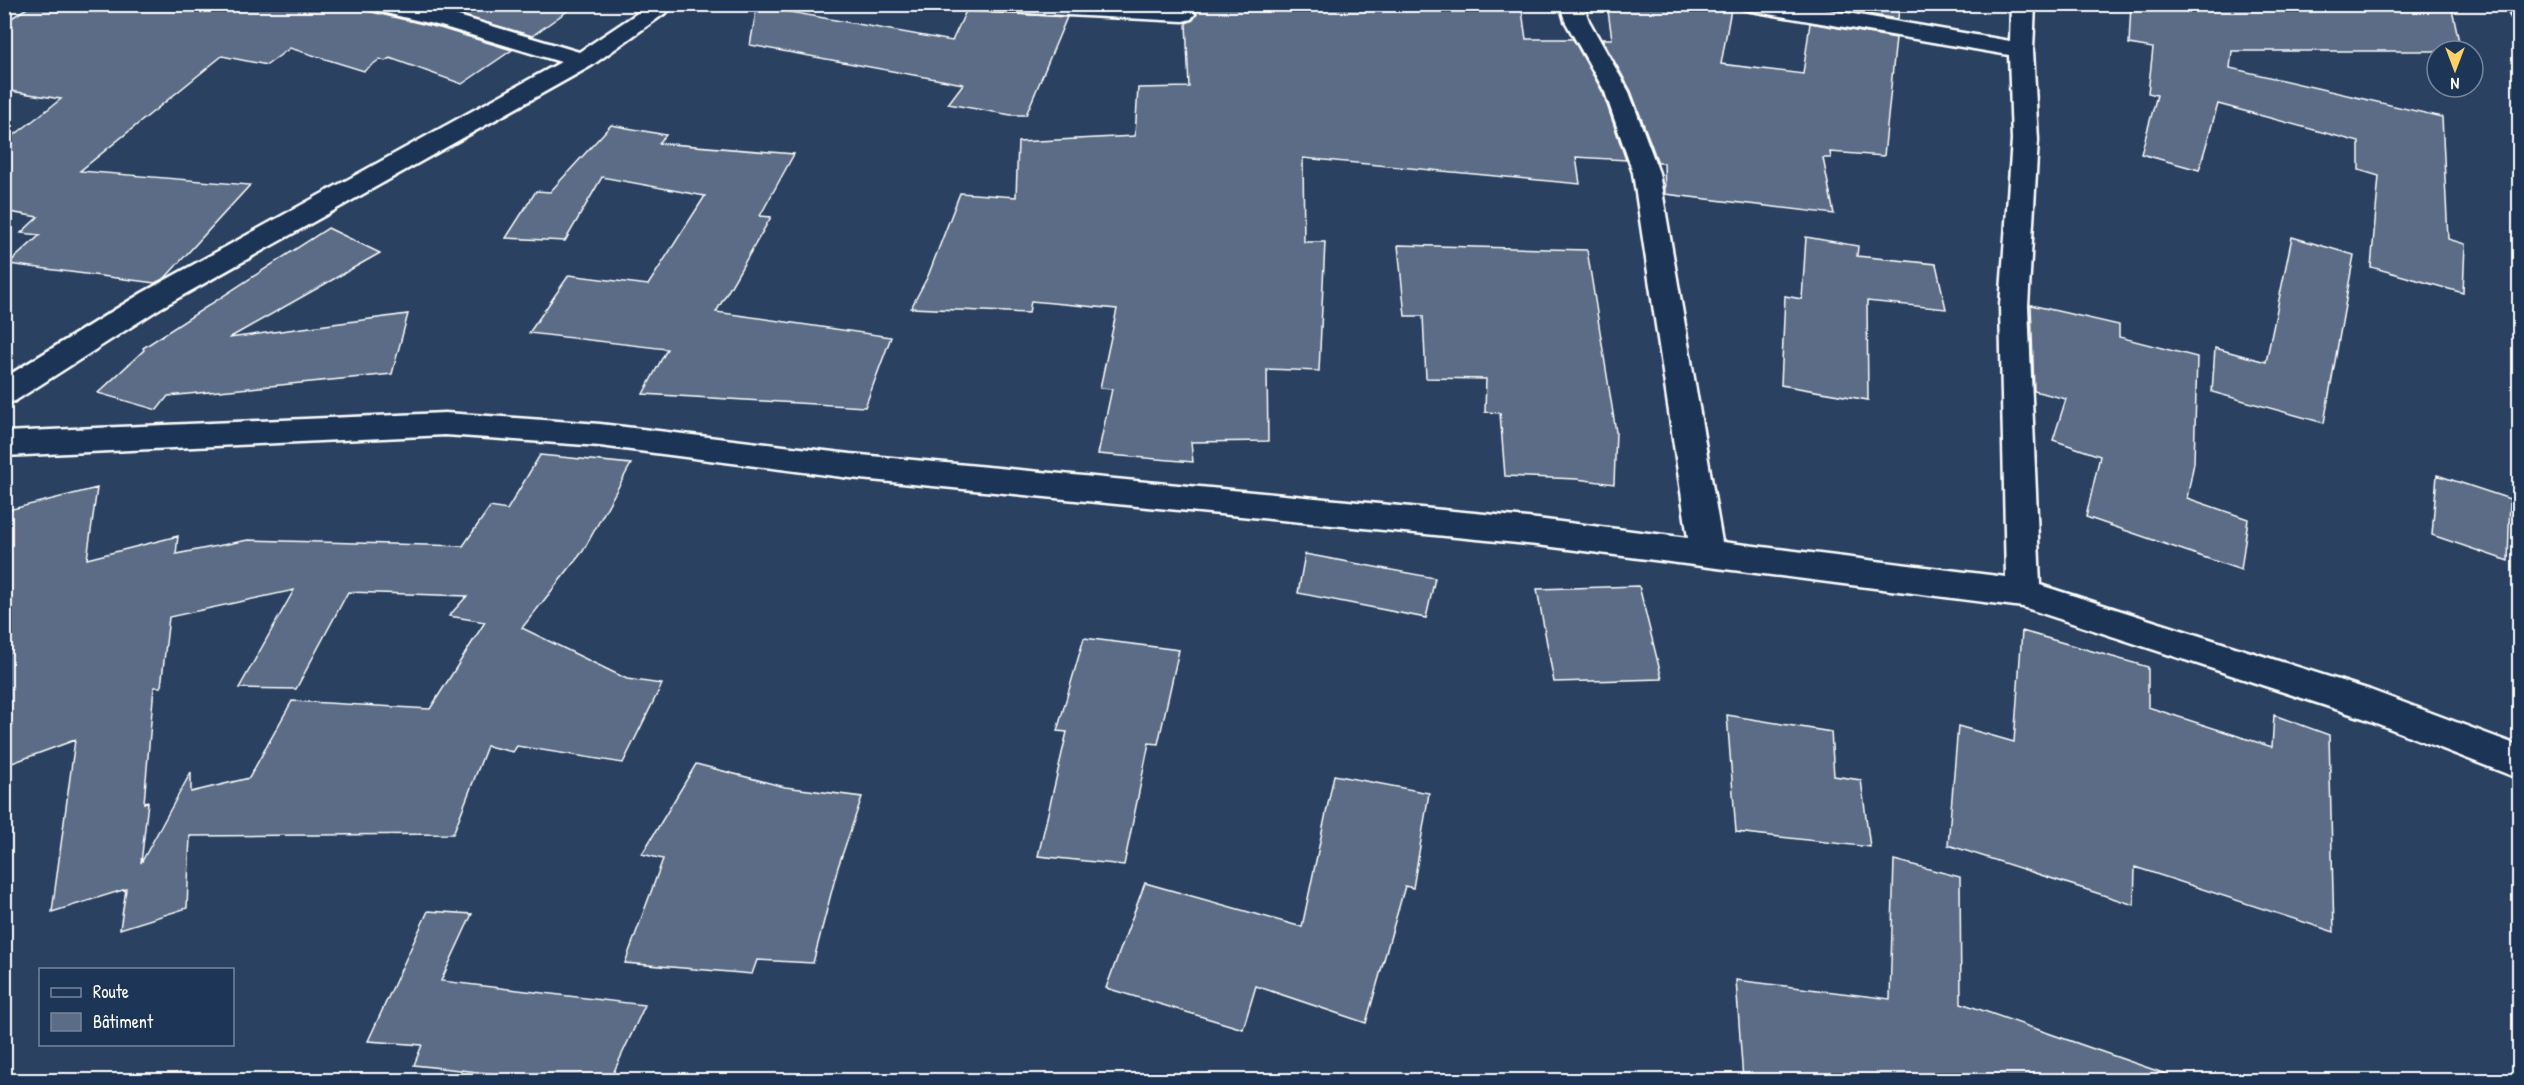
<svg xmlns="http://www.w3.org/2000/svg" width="2524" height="1085" viewBox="0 0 2524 1085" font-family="'Patrick Hand',sans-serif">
	<rect width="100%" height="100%" fill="#2a4161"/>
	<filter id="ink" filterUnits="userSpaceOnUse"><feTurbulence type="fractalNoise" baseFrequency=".0167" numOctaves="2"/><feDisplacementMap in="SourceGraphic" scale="12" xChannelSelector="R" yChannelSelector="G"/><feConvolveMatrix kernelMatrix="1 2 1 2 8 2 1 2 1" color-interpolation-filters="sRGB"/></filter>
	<g filter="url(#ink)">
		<!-- building -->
		<path fill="#5b6c86" stroke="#fff" stroke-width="1.5" fill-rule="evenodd" d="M33,4h331l4,7 72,17 72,22 -50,34 -72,-26 -5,3 -5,-2 -16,12 -74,-23 -23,17 -45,-9 -142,115 170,14 -85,93 -10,5 -147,-19 32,-29 -19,-2 17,-16 -34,-6v-68l57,-44 -57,-9v-67z
			M422,4h155l-45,32z
			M1185,4h336l5,35h47l30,54 23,67 -50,-3 4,27 -277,-26 1,84h21l-6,129 -52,-2 1,72 -77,1 2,20 -95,-8 14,-65 -12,-1 17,-79 -86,-8 -2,12 -118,-5 17,-32 32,-83 56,4 2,-55 117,-6 3,-48 51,-1 -3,-64 7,-3 4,-6 -4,-6z
			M1607,4h97l27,5 -10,55 82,10 7,-51 86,15 -12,118 -54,-4 1,6h-8l11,56 -169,-20 -1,-31h-6l-27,-72 -29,-52h10z
			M1861,4h38l-1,15 -38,-6z
			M2131,4h320l10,47h-229l-2,17 212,49 6,122 17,5 -2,49 -92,-26 8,-91 -20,-6v-28l-141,-38 -19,66 -58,-16 16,-59 -9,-2 5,-45 -24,-4z
			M757,6l195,35 14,-30 101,6 -41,98h-15l-63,-11 15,-20 -213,-39z
			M611,125l55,10 -7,8 135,11 -34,62 11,1 -55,95 175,25 -26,70 -222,-13 24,-45 -138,-16 40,-58 79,10 57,-89 -103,-19 -37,64 -59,-3 30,-47 14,1z
			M328,228l52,25 -151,85 179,-24 -16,60 -224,22 -11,14 -59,-17 46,-43 -1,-2z
			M1806,237l52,9 -1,10 79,8 10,45 -79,-8 1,99 -87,-15 4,-89 17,3z
			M2292,237l62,18 -30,168 -112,-31 3,-44 51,14z
			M1398,245l189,5 29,182 -2,52 -37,-5 -72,-3 -5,-63 -15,-1 1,-33 -60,-1 -3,-62h-18z
			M2031,305l88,20v12l78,20 -3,106 -7,35 61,21 -7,51 -155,-53 14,-61 -47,-16 13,-41 -32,-8z
			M540,455l91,9 -48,87 -61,77 105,51 35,5 -39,79 -106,-17 -4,6 -26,-6 -34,88 -263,2 -3,72 -67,21 6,-40 -74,23 23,-172 -71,26v-255l93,-23 -10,71 91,-23 -2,18 72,-14 215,6 27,-39 17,3zM294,590l-55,98 57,1 52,-97 119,4 -18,20 36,6 -55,87 -138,-8 -43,77 -58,14v-20l-50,91 7,-61 -4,1 10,-116h7l8,-70z
			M2437,475l73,24 -2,62 -76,-26z
			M1305,554l130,24 -9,40 -128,-25z
			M1639,586l23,93 -108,3 -17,-93z
			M2022,631l126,36v40l124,40 2,-32 55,20 5,197 -199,-65 -1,38 -186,-60 10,-119 56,16z
			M1084,638l95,12 -21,94 -9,-1 -25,122 -86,-9 29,-124 -10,-1z
			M1727,715l104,17 3,44 27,4 9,67 -134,-15z
			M696,764l89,23 77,10 -24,70 -25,96 -56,-3 -5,14 -127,-11 38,-104 -21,-5z
			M1334,775l95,18 -16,95 -8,-2 -39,137 -110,-37 -13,43 -137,-41 39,-105 157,44z
			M1894,860l66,17 1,126 205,71 -1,6h-422l-7,-100 154,19z
			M428,911l44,3 -31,67 204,24 -35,75h-59l-137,-15 8,-20 -54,-4z"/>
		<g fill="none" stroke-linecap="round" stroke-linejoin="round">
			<!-- minor casing -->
			<g stroke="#fff" stroke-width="5">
				<path id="minor" d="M366,4h44l45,11 124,37 72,-48h27l-87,62 -429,241 -147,94 -11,3v-26l138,-85 419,-231 -120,-36 -72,-17z
					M981,4h154l56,5 4,5 -4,5 -8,2 -191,-10 -8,-2z
					M1560,4h23l6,17 40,71 30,81 63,369 284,35 -6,-271 12,-166 -3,-85 -258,-44 -8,-2 -3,-5h55l215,37 1,-37h24l-2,46 5,90 -10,166 12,279 330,105 150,56v33l-157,-61 -340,-111 -486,-62 -687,-67 -250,-32 -155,-11 -441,21v-24l441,-19 155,11 250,30 687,65 151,19 -55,-365 -28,-81 -40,-71z
					M2505,4h15v15l-8,-2z"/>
			</g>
			<!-- minor -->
			<use href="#minor" fill="#1d3557" fill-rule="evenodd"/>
		</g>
	</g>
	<!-- margin -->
	<rect width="2524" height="1085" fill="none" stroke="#1d3557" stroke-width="24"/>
	<rect x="12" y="12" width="2500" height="1061" fill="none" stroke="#fff" stroke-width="2" filter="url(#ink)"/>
	<!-- legend -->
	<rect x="39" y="968" width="195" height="78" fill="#1d3557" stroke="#77869a" stroke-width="1.5"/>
	<rect x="51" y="988" width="30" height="9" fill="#1d3557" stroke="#77869a" stroke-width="1.5"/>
	<text x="93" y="998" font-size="18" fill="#ffffff">Route</text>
	<rect x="51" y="1013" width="30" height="18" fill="#5b6c86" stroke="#77869a" stroke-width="1.5"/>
	<text x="93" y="1028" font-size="18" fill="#ffffff">Bâtiment</text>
	<!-- north arrow -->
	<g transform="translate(2455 69) rotate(180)"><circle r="28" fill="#1d3557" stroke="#77869a" stroke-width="1.5"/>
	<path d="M0-4.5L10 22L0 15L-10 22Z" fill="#ffd166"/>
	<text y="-9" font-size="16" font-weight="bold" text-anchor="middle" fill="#ffffff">N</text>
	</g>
</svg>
